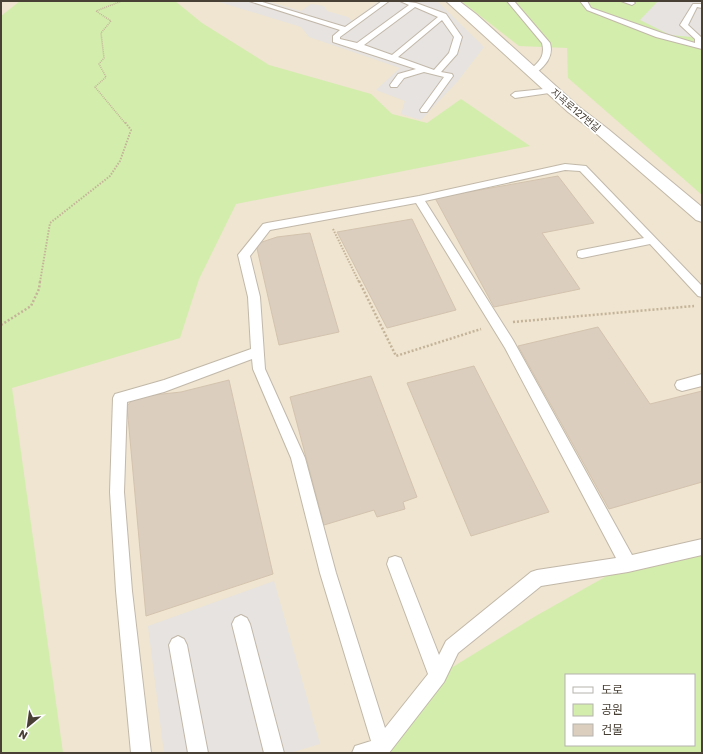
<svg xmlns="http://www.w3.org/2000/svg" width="703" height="754" viewBox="0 0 703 754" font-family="Rubik,'Noto Sans KR',sans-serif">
	<rect width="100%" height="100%" fill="#f5f0e7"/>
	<!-- education -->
	<path fill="#efe5d0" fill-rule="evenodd" d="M1,1h701v752h-701zM566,675h128v70h-128z"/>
	<!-- green -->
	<path fill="#d3edad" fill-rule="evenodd" d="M20,1h155l27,22 67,42 102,29 21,20 35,9 34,-24 69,47 -294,58 -37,75 -19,59 -168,50 51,365h-62v-737z
		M461,1h241v194l-134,-117 -1,-30 -48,-2z
		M702,555v198h-321l57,-77 96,-59 94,-53zM566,675h128v70h-128z"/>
	<!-- parking -->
	<path fill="#e6e3e0" d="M216,1h50l35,10 10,-7 13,2 3,5 21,6 4,4 27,-20h58l47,46 -27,35 -36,38 -20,-6 4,-13 -29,-11 24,-22 -91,-31 -8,-10z
		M658,1h44v37l-32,-3 -30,-15z
		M274,581l46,163 -30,9h-126l-16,-127z"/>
	<!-- building -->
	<path fill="#dbcebf" stroke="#d3c3ae" d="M558,176l36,47 -52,10 38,56 -86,18 -59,-109z
		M412,219l44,91 -69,18 -50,-96z
		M310,233l29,99 -60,13 -23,-101 21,-7z
		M598,327l52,77 52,-13v91l-93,27 -91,-163z
		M474,366l75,146 -78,24 -64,-153z
		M371,376l46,121 -14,5 2,7 -28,8 -3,-7 -50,15 -34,-128z
		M229,380l44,194 -127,42 -19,-210 8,-9 46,-5z"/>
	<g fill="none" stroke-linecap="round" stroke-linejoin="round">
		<!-- lane casing -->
		<g stroke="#c2b8a9" stroke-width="2">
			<path id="lane" d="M249,1h10l86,26 37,-26h7l-49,36v2l17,4 52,-38 -9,-4 16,2 30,11 16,23 -5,17 -16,18 11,2 1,2 -26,36h-6l-1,-2 24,-33 -20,-5 -20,6 -7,9h-6l-1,-2 8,-11 18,-5 -83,-27v-6l7,-6zM415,7l23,10 -46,38 -28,-10zM442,20l12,17 -5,16 -15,17 -36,-13z
				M507,1h7l36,42c4,14 -5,23 -15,31h-6l-1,-2c9,-9 18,-14 14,-29z
				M580,1h7l4,7 71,25 33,10v-4l-15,-14 13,-21h9v4l-5,-1 -9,18 14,13v11l-46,-12 -69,-27z
				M621,1h11l3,2 -3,2z
				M553,88l4,2 -1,2 -41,6 -4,-3 4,-3z
				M565,164l21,2 116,120v11l-4,-1 -48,-52 -68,14 -4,-1 -1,-3 1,-3 4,-1 62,-12 -64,-67 -15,-1 -140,31 88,139 119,215 70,-16v16l-74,17 -87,14 -83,67 -14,29 -55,71h-37l3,-7 16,-5 -51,-168 -29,-115 -38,-89 -1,-10 -88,33 -37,10 -3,90 8,99 19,162h-20l-15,-162 -6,-99 3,-94 2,-4 49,-14 87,-31 -3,-52 -10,-42 25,-31 4,-1 152,-27zM416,203l89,145 111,210 -79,12 -6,2 -85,69 -7,14 -38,-97 -6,-2 -6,2 -2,6 41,110 -43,54 -49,-155 -31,-115 -40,-89 -5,-72 -10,-41 20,-26z
				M702,374v12l-20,5 -5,-2 -2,-4 2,-4z
				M241,615l6,3 3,6 34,129h-20l-32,-129 3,-6z
				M178,636l6,3 3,6 21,108h-20l-19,-108 3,-6z"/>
		</g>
		<!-- street casing -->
		<g stroke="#c2b8a9" stroke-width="2">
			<path id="street" d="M446,1h13l17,13 102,92 30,23 94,78v15l-6,-2 -98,-85 -30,-23z"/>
		</g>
		<!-- path-far2 -->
		<path stroke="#c5b399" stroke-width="1.5" stroke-dasharray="1 1" stroke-linecap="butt" d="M122,1l-26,10 15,10 -10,12 3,25 -5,6 7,13 -11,10 30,36"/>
		<!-- path-far1 -->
		<path stroke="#c5b399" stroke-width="2" stroke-dasharray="1.5 1.5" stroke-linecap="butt" d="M333,229l26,53
			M40,282l10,-59 60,-47 10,-15 11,-31 -6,-8"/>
		<!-- path -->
		<path stroke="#c5b399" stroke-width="2.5" stroke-dasharray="2 2" stroke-linecap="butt" d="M359,281l37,75 85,-27
			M513,322l181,-16
			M1,325l30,-19 8,-17 1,-8"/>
		<!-- lane -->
		<use href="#lane" fill="#fff" fill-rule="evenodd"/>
		<!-- street -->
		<use href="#street" fill="#fff" fill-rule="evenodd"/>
	</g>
	<g text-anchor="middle" stroke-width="3.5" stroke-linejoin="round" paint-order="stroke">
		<!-- far-street labels -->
		<g font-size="10" fill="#494035" stroke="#fff">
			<text transform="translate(576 110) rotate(40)" y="4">지곡로127번길</text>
		</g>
	</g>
	<!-- border -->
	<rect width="703" height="754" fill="none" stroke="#494035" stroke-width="4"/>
	<!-- legend -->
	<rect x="565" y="674" width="130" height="72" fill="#ffffff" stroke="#b6b3ae"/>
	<rect x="573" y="687" width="20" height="6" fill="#ffffff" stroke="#b6b3ae"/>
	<text x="601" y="694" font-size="12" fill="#494035">도로</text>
	<rect x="573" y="704" width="20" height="12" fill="#d3edad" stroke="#b6b3ae"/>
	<text x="601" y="714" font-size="12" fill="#494035">공원</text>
	<rect x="573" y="724" width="20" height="12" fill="#dbcebf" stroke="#b6b3ae"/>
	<text x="601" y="734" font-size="12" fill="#494035">건물</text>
	<!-- north arrow -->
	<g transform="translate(28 726) rotate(209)" stroke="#ffffff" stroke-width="3" paint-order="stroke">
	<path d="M0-3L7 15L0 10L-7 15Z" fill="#494035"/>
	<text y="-6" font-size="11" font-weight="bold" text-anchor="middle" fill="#494035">N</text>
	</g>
</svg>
